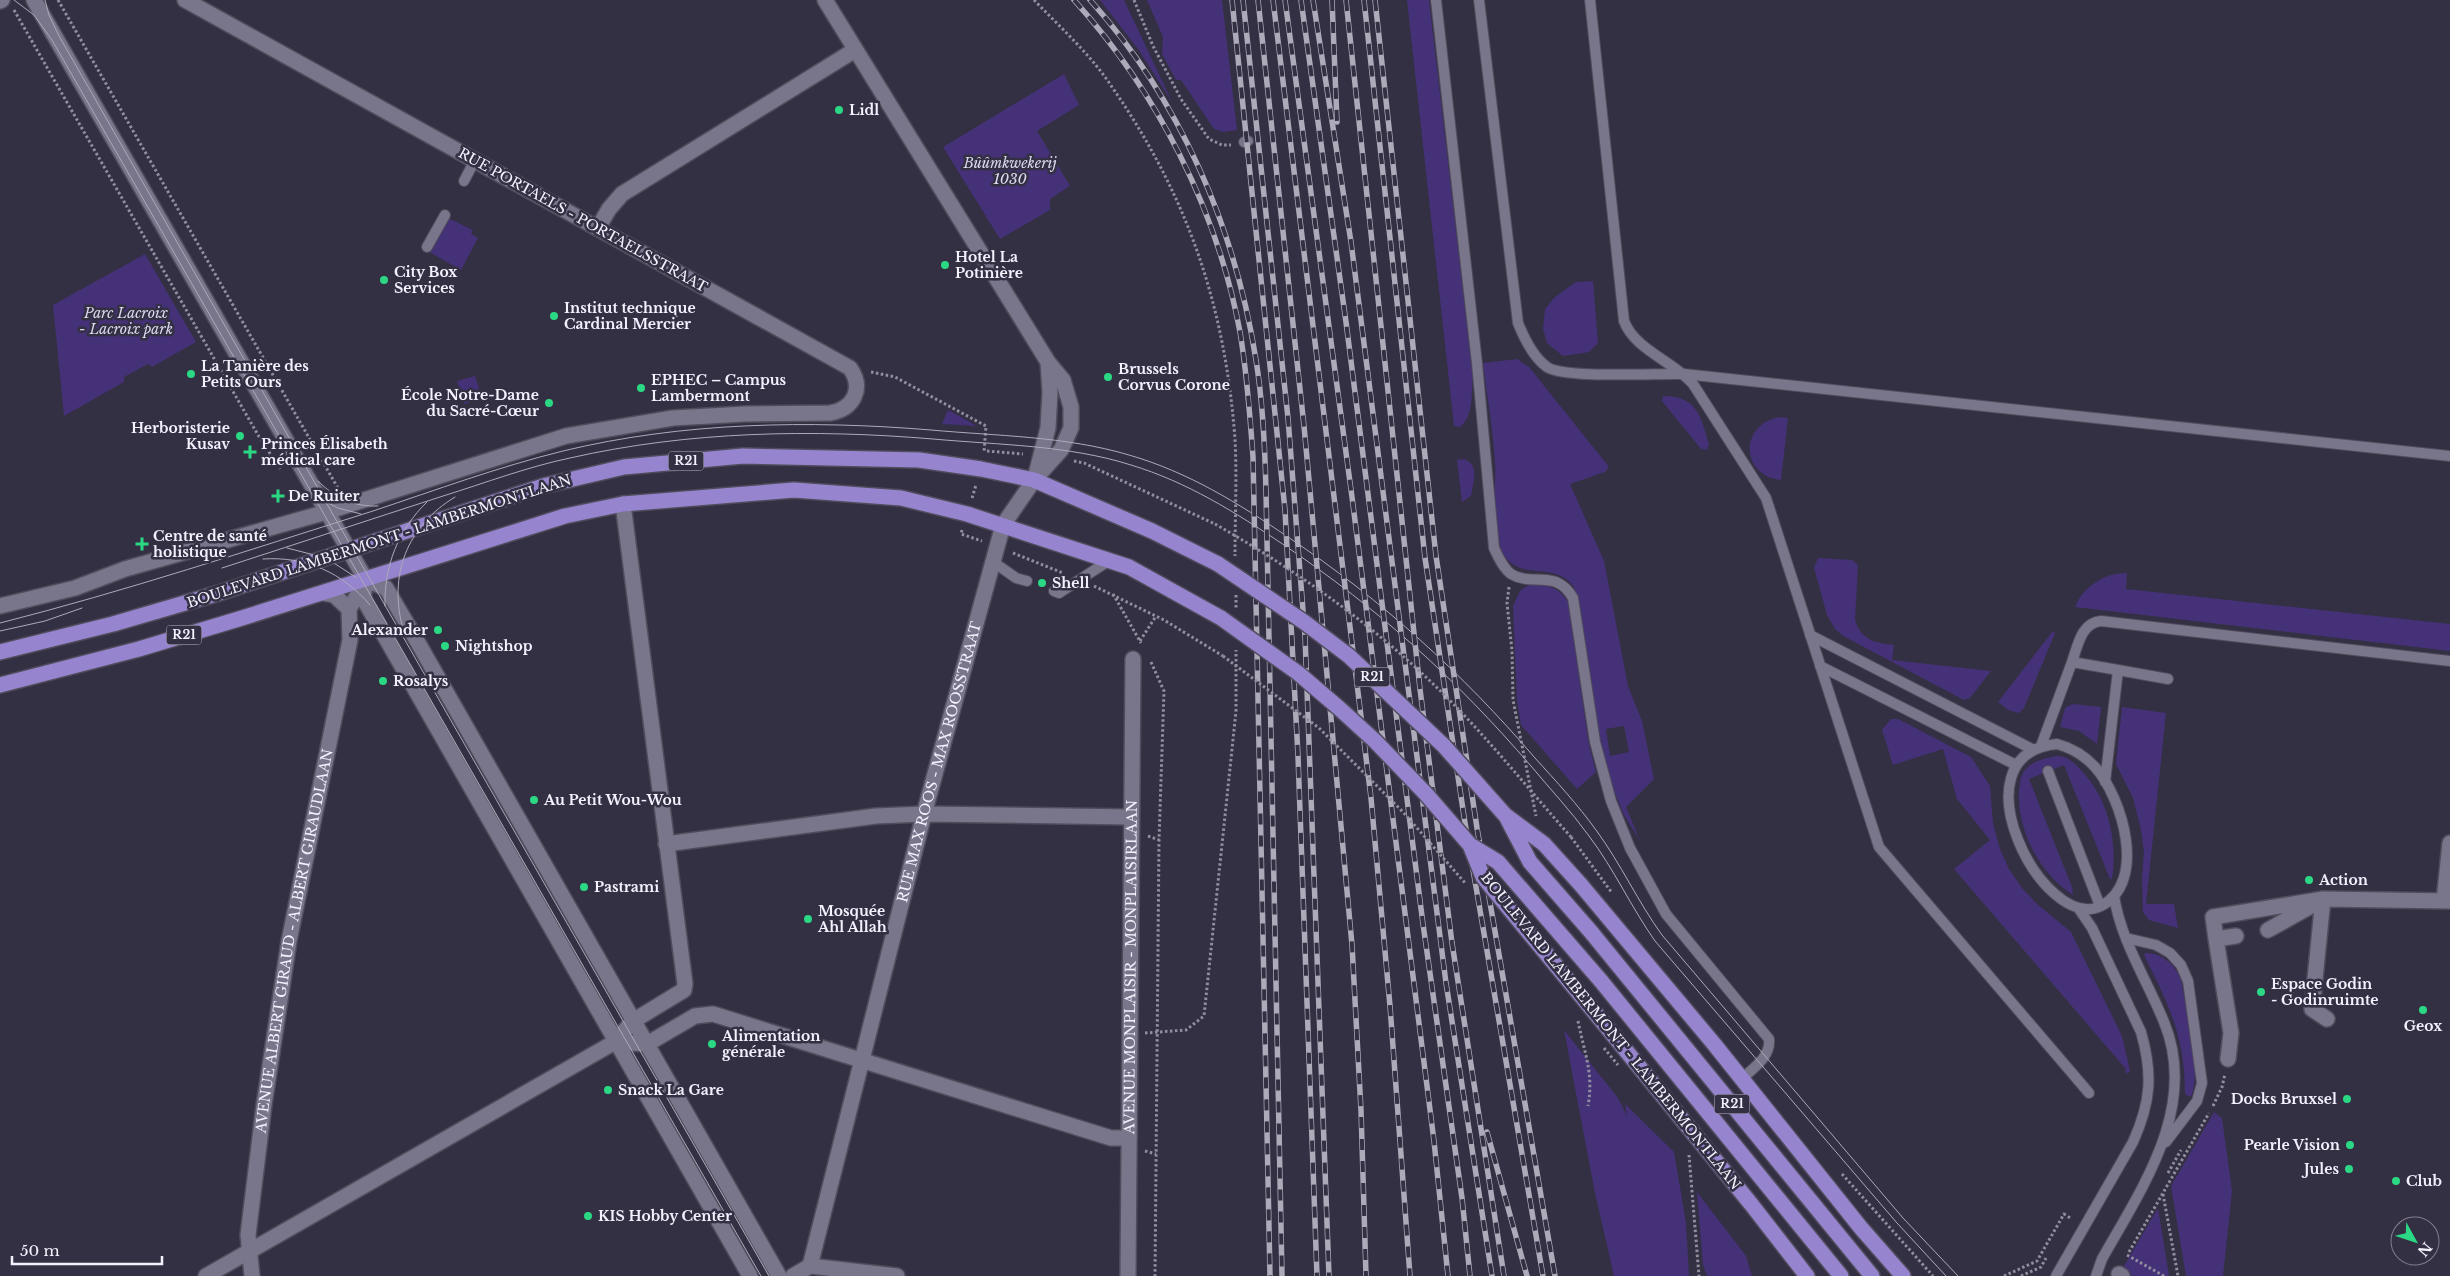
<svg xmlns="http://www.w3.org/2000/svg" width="2450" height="1276" viewBox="0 0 2450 1276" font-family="'Libre Baskerville',serif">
	<rect width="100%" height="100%" fill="#343043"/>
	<!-- green -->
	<path fill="#453177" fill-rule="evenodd" d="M1100,0h24l48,102 -34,-53z
		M1147,0h75l15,130 -14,2 -9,-3 -33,-49h-5l-14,-26 1,-17z
		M1407,0h22l44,377c-2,16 1,39 -13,50l-6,-1z
		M1064,74l15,31 -42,26 33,55 -20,13v11l-50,29 -57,-92z
		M448,218l25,12 -2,4 7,4 -17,32 -32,-18z
		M145,254l51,88 -44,25 -4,-3 -24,13v5l-60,34 -11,-111z
		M1593,281l5,62 -9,9 -26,4 -16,-13 -4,-14 2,-20 10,-12 21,-15z
		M1517,359l12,8 80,100 -4,5 -35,12 34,77 24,125 14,35 12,58 -28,28 14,34 -17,-28 -20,-50 -29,-176c-21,-27 -50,-5 -70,-31 -17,-22 -7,-68 -9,-94 -2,-33 -8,-66 -12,-99zM1624,726l5,26 -19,4 -4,-27z
		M475,376l7,22 -18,6 -7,-23z
		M1663,396c35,0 38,21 46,49l-2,5 -6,-1 -39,-48z
		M948,410l29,16 -35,-2z
		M1780,417l8,1 -7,62c-41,-4 -42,-56 -1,-63z
		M1465,459c15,8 8,23 6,37l-9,6 -5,-42z
		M1818,558l34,2 6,5 -3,55c6,20 20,23 39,25l-2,15 99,11 -21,27 -6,2 -121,-64 -8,-7 -8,-14 -13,-47z
		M2127,573l-1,16 324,35v27l-375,-44c9,-21 29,-34 52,-34z
		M1530,584c16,0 30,4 38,18l21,143 7,27 -19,17 -56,-64 -4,-24 -4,-95 7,-15z
		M2053,631l2,2 -31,75 -5,5 -11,-3 -10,-8z
		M2073,704l28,3 -4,37 -18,-13 -19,-4 5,-19z
		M2122,707l44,6 -20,191h28l4,24 -29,-8 -6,-8 -1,-34 2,-26 -3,-22 -8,-32 -17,-34z
		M1891,719h7l73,38 19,29 3,37 7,26 9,20 13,19 15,16 34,28 51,104 8,35 -4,3 -1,-6 -171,-199 36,-29 -33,-41 -14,-50 -50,16 -11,-35z
		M2057,756c10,0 15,5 22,12 29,29 39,71 33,111h-2l-46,-114 -35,14 43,108 1,8c-33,-21 -56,-64 -54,-103 1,-8 1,-16 6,-22 7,-9 21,-12 32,-14z
		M2146,953c16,0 30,12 35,27 4,21 22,103 9,117l-5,-3c0,-57 -16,-89 -41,-139z
		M1564,1030l54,68 9,18 -2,-12 49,48 12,71 3,53h-75l-19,-83z
		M2214,1112l8,6 10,73 -9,85h-37l-15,-90z
		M1697,1192l49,64 6,20h-45l-4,-11z
		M2158,1208l11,68h-43l-5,-5z"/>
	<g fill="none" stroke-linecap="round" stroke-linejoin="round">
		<!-- service casing -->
		<g stroke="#504c5c" stroke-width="12">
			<path id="service" d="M1436,0l41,363 17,185c4,9 9,20 17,26 21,13 45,-6 62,24l22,144 16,59 19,47 36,66 103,125c2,18 -16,29 -27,40
				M1479,0l39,323c6,15 15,34 29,44 17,12 112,6 137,7l766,82
				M1590,0l34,321c11,29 49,40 69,63l73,114 113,349 210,246
				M1244,142l4,-1
				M464,181l11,-21
				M427,247l18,-32
				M992,561l24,17 11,3
				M1054,591l5,2 51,-33
				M1810,635l222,114
				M2072,662c6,-17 9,-39 29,-41l349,40
				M1820,666l196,99
				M2118,670l50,9
				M2057,744c15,4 27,11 38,23 27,30 53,115 6,139 -57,29 -150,-152 -44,-162z
				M2041,746l31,-84 46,8 -13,112
				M2048,771l52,135
				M2126,938l30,7 14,8 11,12 7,16 14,102 -5,18 -31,41
				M2056,1276l77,-134c18,-40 20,-68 8,-110l-49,-104 -13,-19
				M2096,1276l6,-17c40,-71 97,-152 62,-237 -17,-42 -43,-81 -50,-126"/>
		</g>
		<!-- pedestrian casing -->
		<g stroke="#504c5c" stroke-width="18">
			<path id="pedestrian" d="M2444,901l6,-58
				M2268,930l45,-25
				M2216,939l-3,-22 110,-18
				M2327,1019l-15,-10 11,-110 127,2
				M2228,1059l3,-26 -15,-94 20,-3
				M2119,1274l3,2"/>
		</g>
		<!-- minor casing -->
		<g stroke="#504c5c" stroke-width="18">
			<g id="minor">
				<path d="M34,0l332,580 20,8 27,46 366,642"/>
				<path d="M0,1l2,-1"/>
				<path d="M598,228l11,-19 13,-15 233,-144"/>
				<path d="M366,580l-3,18 387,678"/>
				<path d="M323,593l11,2 15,14"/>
				<path d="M0,606l75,-18 50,-19 198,-56 243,-77 107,-18 72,-4 85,-1c24,-4 34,-25 20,-45l-665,-368"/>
				<path d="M666,844l210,-28 48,-2 207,3"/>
				<path d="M615,1042l32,2 48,-28 18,-2 398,124h18"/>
				<path d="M810,1266l87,10"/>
				<path d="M206,1276l409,-234 18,-21 51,-31 1,-6 -62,-480"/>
				<path id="s1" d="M252,1276l-4,-41 16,-130 25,-164 61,-301 -1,-31 15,-25"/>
				<path id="s2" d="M793,1276l17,-10 114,-452 79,-289"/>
				<path id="s3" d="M1128,1276l5,-617"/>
			</g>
		</g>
		<!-- tertiary casing -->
		<g stroke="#504c5c" stroke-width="18">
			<path id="tertiary" d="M825,0l223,362 15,18 8,27v21l-10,22 -27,30 -31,45
				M1035,478l13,-50 2,-36 -2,-30"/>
		</g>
		<!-- primary casing -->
		<g stroke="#504c5c" stroke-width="18">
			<path id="primary" d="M0,652l113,-28 106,-31 324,-107 81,-19 119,-11 176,4 62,9 53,11 118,51 66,33
				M0,685l139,-36 103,-31 323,-102 58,-12 171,-14 107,8 66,16 162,53 92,51
				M1581,885l133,159 147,184 42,48
				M1591,932l281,344
				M1601,981l240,295
				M1610,1031l141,173 56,72"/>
		</g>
		<!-- path -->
		<path stroke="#918e9e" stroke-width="3" stroke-dasharray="2.5 2.5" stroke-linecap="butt" d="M58,0l281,490
			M1034,0c27,28 57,55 78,87 76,110 113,219 123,352 2,39 0,79 0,117
			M1134,0l19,46 28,53 28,40 13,6h9
			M14,10l244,425 22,34
			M871,372l24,5 91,49 -2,26
			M987,451l36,3
			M1074,461l10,2 131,61
			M972,498l4,-13
			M962,530l-1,4 21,7
			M1013,553l50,20
			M1094,586l70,34 59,36
			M1509,587l-2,16 5,48 1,49 23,116
			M1113,594l28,49
			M1236,595v14
			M1140,641l16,-25
			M1151,662l13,29 -5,149 -4,436
			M1148,836l11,4
			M1571,837l41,56
			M1578,1021c6,31 16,52 10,85
			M1145,1033l41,-3 18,-14 32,-305v-61
			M2213,1106l9,-19 3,-13
			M1145,1151l11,3
			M1689,1155l10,121
			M2168,1173l13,-23
			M1842,1174l91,102
			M2163,1194l15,82
			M2129,1252l80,-139
			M2127,1255l37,21
			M2004,1276l33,-15 27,-47 8,5
			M2021,1276l20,-9 5,-9"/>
		<!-- service -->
		<use href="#service" stroke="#79758b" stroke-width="10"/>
		<!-- pedestrian -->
		<use href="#pedestrian" stroke="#79758b" stroke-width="15"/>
		<!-- minor -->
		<use href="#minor" stroke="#79758b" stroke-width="15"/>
		<!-- tertiary -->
		<use href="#tertiary" stroke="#79758b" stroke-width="15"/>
		<!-- primary -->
		<use href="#primary" stroke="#9685ce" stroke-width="15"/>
		<!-- tram -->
		<path stroke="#adaab9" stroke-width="1" d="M14,0l20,15 18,25 709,1236
			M45,0l4,15 10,21 710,1240
			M318,481c17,17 36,26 60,25
			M326,502l12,6 23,6
			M287,548l39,10 31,20
			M263,559c43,-3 80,14 107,46
			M222,568c74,-24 147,-48 221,-72 42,-13 84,-29 127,-38 119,-27 243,-29 363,-19 66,6 135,6 198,26 56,17 104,47 153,80 96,65 171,133 247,221 19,23 40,45 58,70 25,33 42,71 66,105l242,282 49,53
			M385,606c-1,-40 13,-76 42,-104
			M0,623c126,-32 249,-73 373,-112 63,-21 125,-44 190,-60 120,-29 246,-31 368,-21 66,6 134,6 198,25 59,17 109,48 159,82 94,63 174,136 247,221 21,23 43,47 61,72 25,34 42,72 66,105l241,283 55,58
			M403,629c-15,-54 4,-103 52,-132
			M0,631l45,-10 37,-13"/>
		<!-- rail casing -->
		<g stroke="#adaab9" stroke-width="5.5">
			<path id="rail" d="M1074,0c83,92 143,209 166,332 7,41 10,83 13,125l17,819
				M1090,0c90,100 145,227 166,360 7,43 9,87 10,132l16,784
				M1232,0l53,510 13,246 19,520
				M1243,0l45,418 17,218 24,640
				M1258,0l46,426 48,519 9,165 5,166
				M1273,0l98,798 19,208 20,270
				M1285,0l67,497 82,644 14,135
				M1301,0l45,322 77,602 39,274 8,78
				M1313,0l38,242 95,741 46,293
				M1332,0l5,122
				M1346,0l74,689 32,254 52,333
				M1364,0l61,558 40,265 78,453
				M1375,0l61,556 41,272 78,448
				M1487,1132l40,144"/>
		</g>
		<!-- rail -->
		<use href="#rail" stroke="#343043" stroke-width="4" stroke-dasharray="11" stroke-linecap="butt"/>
		<!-- primary-bridge casing -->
		<g stroke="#504c5c" stroke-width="18" stroke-linecap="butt">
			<path id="primary-bridge" d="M1218,564l86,58 45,34 95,90 61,69 39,29 37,41
				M1221,618l77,55 42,36 35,32 51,53 44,51 13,32 127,154
				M1507,818l23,44 61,70
				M1470,845l28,17 103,119"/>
		</g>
		<!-- path-bridge -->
		<path stroke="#918e9e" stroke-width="3" stroke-dasharray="2.5 2.5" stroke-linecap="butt" d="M1215,524c77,44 149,94 214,156 51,48 95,104 142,157
			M1223,656l96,72 84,84 63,72
			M1604,1048l14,17"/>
		<!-- primary-bridge -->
		<use href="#primary-bridge" stroke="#9685ce" stroke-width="15"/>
	</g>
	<!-- markers -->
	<g fill="#2bd884" stroke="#343043" stroke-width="2">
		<circle cx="839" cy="110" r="5"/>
		<circle cx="945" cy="265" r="5"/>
		<circle cx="384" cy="280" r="5"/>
		<circle cx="554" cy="316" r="5"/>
		<circle cx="191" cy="374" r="5"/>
		<circle cx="1108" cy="377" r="5"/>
		<circle cx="641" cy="388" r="5"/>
		<circle cx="549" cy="403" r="5"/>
		<circle cx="240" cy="436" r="5"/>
		<path d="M247.5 444.5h5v5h5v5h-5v5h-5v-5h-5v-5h5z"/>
		<path d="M275.5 488.5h5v5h5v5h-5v5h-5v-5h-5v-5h5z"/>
		<path d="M139.5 536.5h5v5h5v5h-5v5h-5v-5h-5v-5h5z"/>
		<circle cx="1042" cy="583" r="5"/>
		<circle cx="438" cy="630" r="5"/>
		<circle cx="445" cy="646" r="5"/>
		<circle cx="383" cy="681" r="5"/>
		<circle cx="534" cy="800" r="5"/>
		<circle cx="2309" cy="880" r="5"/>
		<circle cx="584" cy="887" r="5"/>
		<circle cx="808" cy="919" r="5"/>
		<circle cx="2261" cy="992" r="5"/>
		<circle cx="2423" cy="1010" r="5"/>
		<circle cx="712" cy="1044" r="5"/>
		<circle cx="608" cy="1090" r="5"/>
		<circle cx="2347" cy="1099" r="5"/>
		<circle cx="2350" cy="1145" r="5"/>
		<circle cx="2349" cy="1169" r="5"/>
		<circle cx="2396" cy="1181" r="5"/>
		<circle cx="588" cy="1216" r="5"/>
	</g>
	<g text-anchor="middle" stroke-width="5" stroke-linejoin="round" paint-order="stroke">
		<!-- shield labels -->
		<g fill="#343043" stroke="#bab7c6" stroke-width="1">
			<rect x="668.5" y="451.5" width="35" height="19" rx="4"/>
			<rect x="166.5" y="625.5" width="35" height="19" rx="4"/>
			<rect x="1354.5" y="667.5" width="35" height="19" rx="4"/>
			<rect x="1714.5" y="1094.5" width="35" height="19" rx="4"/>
		</g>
		<g font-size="12" font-weight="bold" fill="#f3f1fe">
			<text x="686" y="465">R21</text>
			<text x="184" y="639">R21</text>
			<text x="1372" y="681">R21</text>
			<text x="1732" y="1108">R21</text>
		</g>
		<!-- poi labels -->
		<g font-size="14" font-weight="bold" fill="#f3f1fe" stroke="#343043" text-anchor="start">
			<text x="849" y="115">Lidl</text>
			<text x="955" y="262">Hotel La<tspan x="955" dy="16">Potinière</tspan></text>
			<text x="394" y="277">City Box<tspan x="394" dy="16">Services</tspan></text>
			<text x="564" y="313">Institut technique<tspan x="564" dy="16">Cardinal Mercier</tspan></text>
			<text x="201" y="371">La Tanière des<tspan x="201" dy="16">Petits Ours</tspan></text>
			<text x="1118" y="374">Brussels<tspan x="1118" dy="16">Corvus Corone</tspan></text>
			<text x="651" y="385">EPHEC – Campus<tspan x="651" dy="16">Lambermont</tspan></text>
			<text x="539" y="400" text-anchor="end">École Notre-Dame<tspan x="539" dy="16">du Sacré-Cœur</tspan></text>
			<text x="230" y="433" text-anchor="end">Herboristerie<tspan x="230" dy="16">Kusav</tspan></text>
			<text x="261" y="449">Princes Élisabeth<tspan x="261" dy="16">médical care</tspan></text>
			<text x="288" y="501">De Ruiter</text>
			<text x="153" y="541">Centre de santé<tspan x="153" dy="16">holistique</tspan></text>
			<text x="1052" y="588">Shell</text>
			<text x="428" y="635" text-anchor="end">Alexander</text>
			<text x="455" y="651">Nightshop</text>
			<text x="393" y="686">Rosalys</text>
			<text x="544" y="805">Au Petit Wou-Wou</text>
			<text x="2319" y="885">Action</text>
			<text x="594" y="892">Pastrami</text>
			<text x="818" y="916">Mosquée<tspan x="818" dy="16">Ahl Allah</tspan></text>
			<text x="2271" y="989">Espace Godin<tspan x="2271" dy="16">- Godinruimte</tspan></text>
			<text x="2423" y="1031" text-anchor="middle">Geox</text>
			<text x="722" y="1041">Alimentation<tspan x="722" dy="16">générale</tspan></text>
			<text x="618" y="1095">Snack La Gare</text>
			<text x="2337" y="1104" text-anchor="end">Docks Bruxsel</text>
			<text x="2340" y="1150" text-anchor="end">Pearle Vision</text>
			<text x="2339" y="1174" text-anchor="end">Jules</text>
			<text x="2406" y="1186">Club</text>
			<text x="598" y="1221">KIS Hobby Center</text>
		</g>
		<!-- park labels -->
		<g font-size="14" font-style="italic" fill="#dbd8ef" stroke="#343043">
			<text x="1010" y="168">Bûûmkwekerij<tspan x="1010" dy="16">1030</tspan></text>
			<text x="126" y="318">Parc Lacroix<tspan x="126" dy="16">- Lacroix park</tspan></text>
		</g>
		<!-- street labels -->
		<g font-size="14" fill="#f3f1fe" stroke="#343043">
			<text transform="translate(583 220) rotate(29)" y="5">RUE PORTAELS - PORTAELSSTRAAT</text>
			<text transform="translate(379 541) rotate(-18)" y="5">BOULEVARD LAMBERMONT - LAMBERMONTLAAN</text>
			<text dy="5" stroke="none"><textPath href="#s2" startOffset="540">RUE MAX ROOS - MAX ROOSSTRAAT</textPath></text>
			<text dy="5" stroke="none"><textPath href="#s1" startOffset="339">AVENUE ALBERT GIRAUD - ALBERT GIRAUDLAAN</textPath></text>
			<text dy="5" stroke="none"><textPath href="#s3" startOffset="309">AVENUE MONPLAISIR - MONPLAISIRLAAN</textPath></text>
			<text transform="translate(1611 1031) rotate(51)" y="5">BOULEVARD LAMBERMONT - LAMBERMONTLAAN</text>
		</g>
	</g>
	<!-- north arrow -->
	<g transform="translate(2415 1241) rotate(130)"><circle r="24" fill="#343043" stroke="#807d8e"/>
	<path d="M0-4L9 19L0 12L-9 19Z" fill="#2bd884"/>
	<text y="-8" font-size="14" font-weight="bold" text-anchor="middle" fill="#f3f1fe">N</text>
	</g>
	<!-- scale -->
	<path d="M12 1256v8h150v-8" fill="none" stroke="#f3f1fe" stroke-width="2.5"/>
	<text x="20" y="1256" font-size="15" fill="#f3f1fe" stroke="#343043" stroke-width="4" paint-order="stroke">50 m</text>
</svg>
